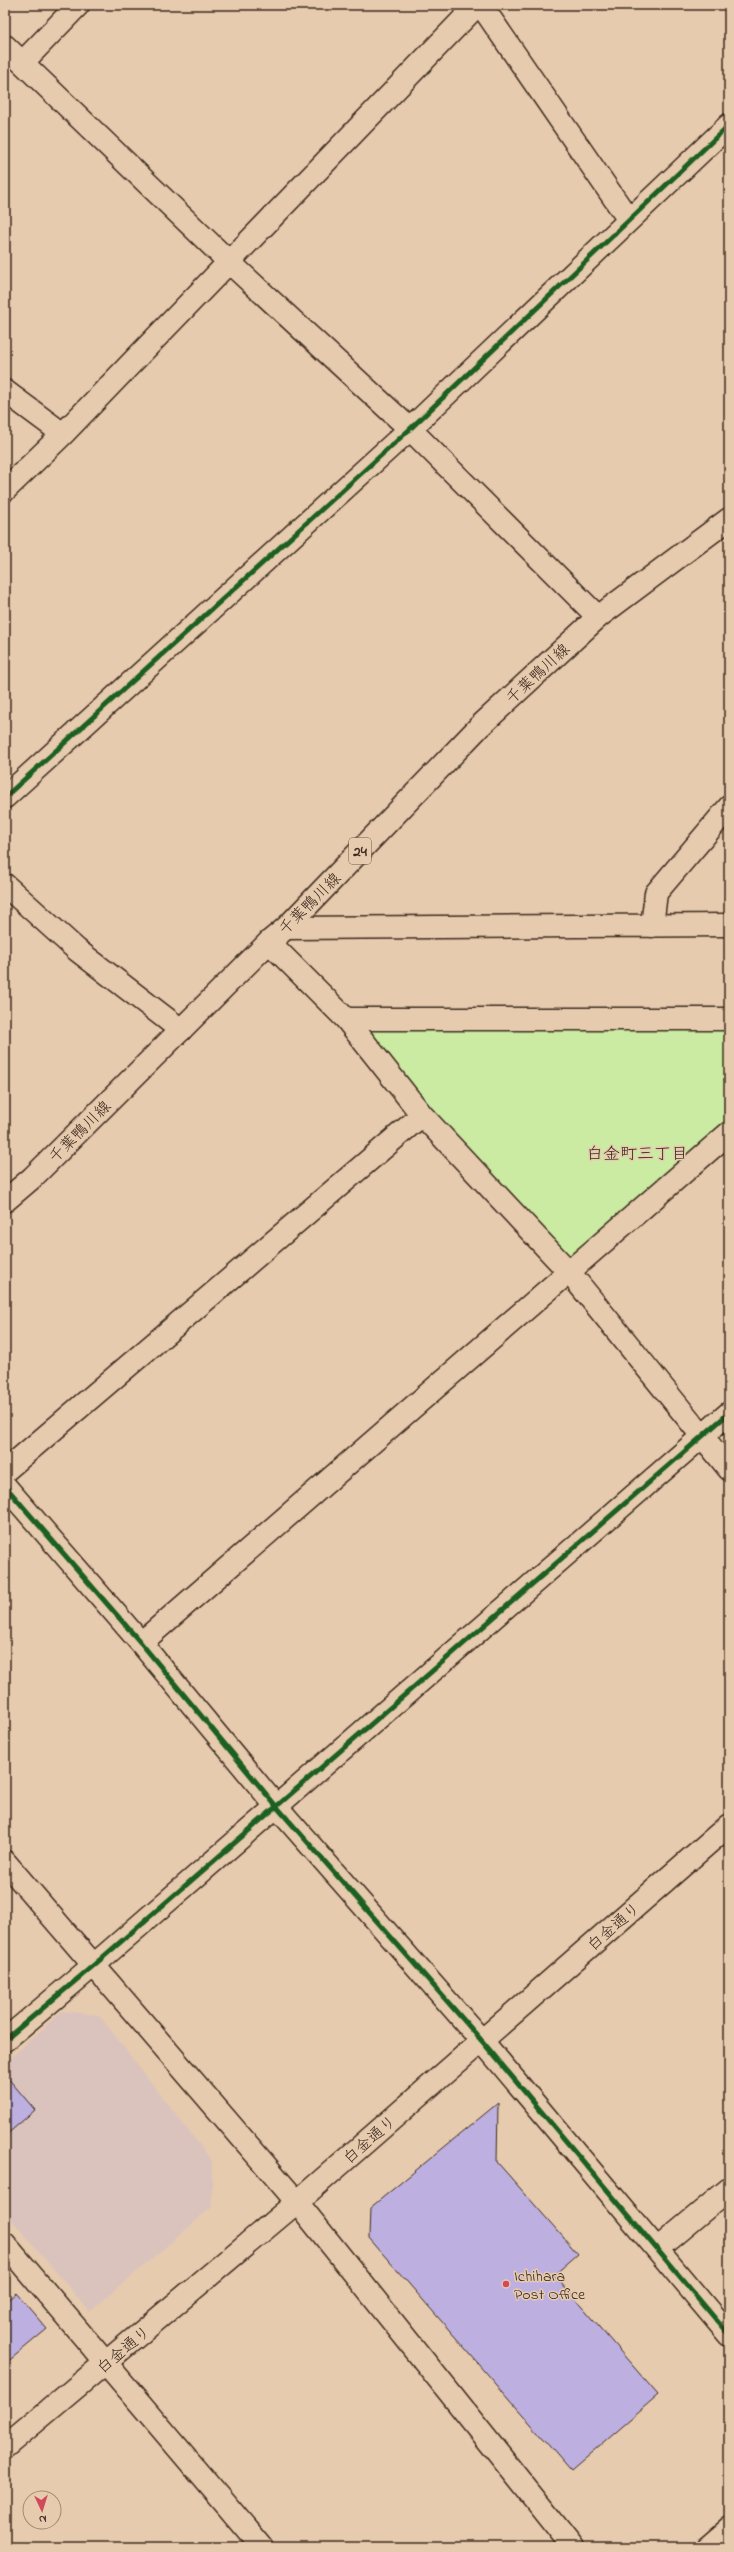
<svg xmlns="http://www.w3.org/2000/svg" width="734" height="2552" viewBox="0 0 734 2552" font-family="'Indie Flower','Klee One',sans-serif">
	<rect width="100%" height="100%" fill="#e7cbae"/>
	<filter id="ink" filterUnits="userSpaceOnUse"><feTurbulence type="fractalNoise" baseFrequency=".025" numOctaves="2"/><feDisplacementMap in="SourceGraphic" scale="8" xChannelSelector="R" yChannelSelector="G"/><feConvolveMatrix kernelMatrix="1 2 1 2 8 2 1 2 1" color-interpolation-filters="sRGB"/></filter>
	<g filter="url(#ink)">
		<!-- built -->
		<path fill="#dac3bd" d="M62,2011l37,4 113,146v46l-122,105 -85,-100v-149z"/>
		<!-- green -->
		<path fill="#cbeaa2" stroke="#838a60" d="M346,1019h383v114l-159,140z"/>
		<!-- building -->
		<path fill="#bdb0e1" stroke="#3b2a1e" d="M7,2077l28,33 -30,26v-58z
			M498,2103l-1,59 81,92 -24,21 104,120 -87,75 -202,-232 1,-30z
			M16,2293l31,36 -42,35v-62z"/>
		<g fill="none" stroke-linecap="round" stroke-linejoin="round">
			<!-- minor casing -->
			<g stroke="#3b2a1e" stroke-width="25">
				<path id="minor" d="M481,5l148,215
					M5,46l223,215 182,168 188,188
					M23,62l55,-57
					M5,391l58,43
					M5,490l58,-56 414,-429
					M5,797l405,-368 319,-304
					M5,885l72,65 104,80
					M652,926l4,-33 73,-86
					M286,928l443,-3
					M269,942l77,77 76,96 148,158 159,196
					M346,1019h383
					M5,1471l417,-356
					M5,1486l136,157 135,163 206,235 247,294
					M141,1643l588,-510
					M5,1862l292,340 276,345
					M5,2040l89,-75 635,-552
					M5,2244l257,303
					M657,2249l72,-60
					M5,2447l292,-245 432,-377
					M707,2547l22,-19"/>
			</g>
			<!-- major casing -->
			<g stroke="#3b2a1e" stroke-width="25">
				<path id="major" d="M5,1201l27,-23 237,-236 17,-14 193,-201 119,-110 131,-98"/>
			</g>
			<!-- minor -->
			<use href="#minor" stroke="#e7cbae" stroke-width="22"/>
			<!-- major -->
			<use href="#major" stroke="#e7cbae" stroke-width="22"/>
			<!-- cycleway casing -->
			<g stroke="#e7cbae" stroke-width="8">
				<path id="cycleway" d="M5,797l405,-368 319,-304
					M5,1486l136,157 135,163 206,235 247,294
					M5,2040l89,-75 635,-552"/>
			</g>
			<!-- cycleway -->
			<use href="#cycleway" stroke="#1b5e20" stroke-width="5"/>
		</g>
	</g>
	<!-- markers -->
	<circle fill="#d1495b" stroke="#e7cbae" stroke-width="1.5" cx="506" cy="2284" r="4"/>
	<g text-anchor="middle" stroke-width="3" stroke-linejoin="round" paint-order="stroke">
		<!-- shield labels -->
		<rect fill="#e7cbae" stroke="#6f5a49" stroke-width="1" x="349" y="838" width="22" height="26" rx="3"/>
		<g font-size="15" font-weight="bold" fill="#3b2a1e">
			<text x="360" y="856">24</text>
		</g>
		<!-- street labels -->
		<g font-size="16" fill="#3b2a1e" stroke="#e7cbae">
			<text transform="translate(537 673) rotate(-43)" y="6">千葉鴨川線</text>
			<text transform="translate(309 903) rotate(-45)" y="6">千葉鴨川線</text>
			<text transform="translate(79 1131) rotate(-45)" y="6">千葉鴨川線</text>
			<text transform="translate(613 1926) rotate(-41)" y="6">白金通り</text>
			<text transform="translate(369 2139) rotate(-41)" y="6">白金通り</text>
			<text transform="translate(123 2349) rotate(-40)" y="6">白金通り</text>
		</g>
		<!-- poi labels -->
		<g font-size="16" fill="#3b2a1e" stroke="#e7cbae" text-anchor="start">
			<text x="514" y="2281">Ichihara<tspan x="514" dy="18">Post Office</tspan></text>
		</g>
		<!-- neighbourhood labels -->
		<g font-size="17" fill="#3b2a1e" stroke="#e7cbae">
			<text x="637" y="1159">白金町三丁目</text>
		</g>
	</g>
	<!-- margin -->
	<rect width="734" height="2552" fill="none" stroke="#e7cbae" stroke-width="20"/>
	<rect x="10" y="10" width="714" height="2532" fill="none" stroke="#3b2a1e" stroke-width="1.5" filter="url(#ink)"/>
	<!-- north arrow -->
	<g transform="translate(42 2510) rotate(176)"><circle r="19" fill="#e7cbae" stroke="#a28b74"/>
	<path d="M0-3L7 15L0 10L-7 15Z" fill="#d1495b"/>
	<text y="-6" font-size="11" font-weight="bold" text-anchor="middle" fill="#3b2a1e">N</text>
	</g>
</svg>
